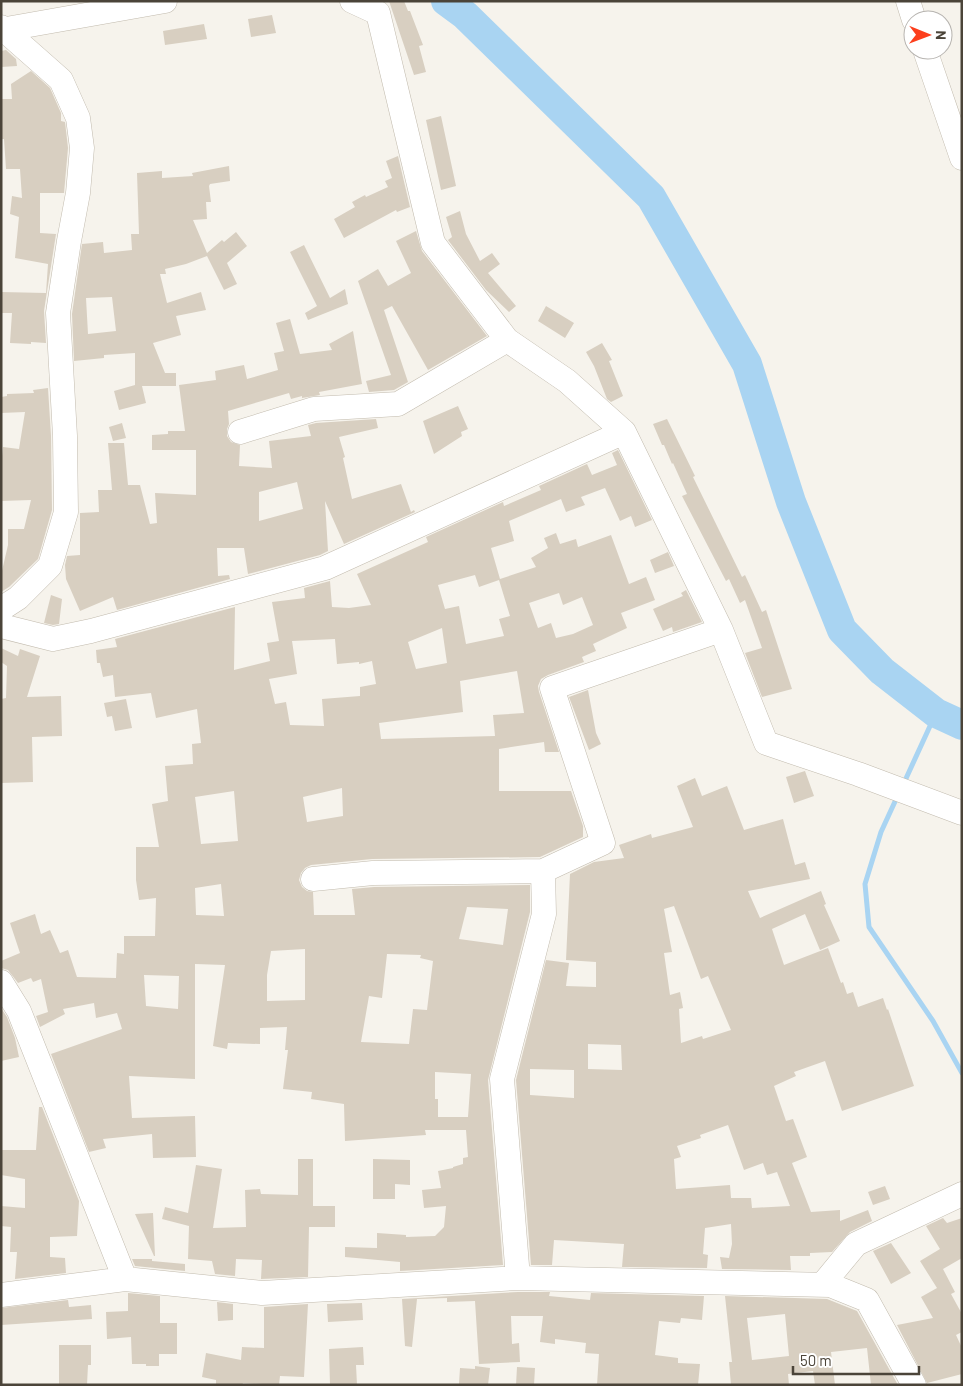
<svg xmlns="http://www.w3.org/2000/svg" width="963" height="1386" viewBox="0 0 963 1386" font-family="Barlow,sans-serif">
	<rect width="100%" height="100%" fill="#f6f3ec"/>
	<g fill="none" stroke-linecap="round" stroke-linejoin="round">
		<!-- stream -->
		<path stroke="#a9d4f2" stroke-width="5" d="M903,785l33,-72
			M898,795l-17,37 -16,52 4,43 64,94 29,52"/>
		<!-- river -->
		<path stroke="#a9d4f2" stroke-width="30" d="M446,1l19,14 186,182 96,167 44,138 51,128 40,41 54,42 26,12"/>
	</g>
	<!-- building -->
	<path fill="#d8cfc1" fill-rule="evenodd" d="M389,1h15l4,10h2l13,34 -4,1 7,26 -12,3z
		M272,15l4,18 -25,4 -3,-18z
		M204,24l3,15 -42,6 -2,-14z
		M6,50l10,9 1,7 -16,1v-16z
		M31,71l19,17 11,25v8l4,1 3,26 -4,45h-24v40l16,1 -12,77 2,32 -15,-1v2l-21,-1 2,-30h-11v-21l45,1 2,-29 -33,-6 4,-41 -9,-3 2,-18 10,2 -2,-29h-14l-2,-30h-3v-40h11l-1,-15z
		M441,116l15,70 -15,4 -15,-70z
		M398,156l12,51 -13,5 -1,-2 -52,28 -10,-19 21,-12 -3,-5 13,-7 1,2 22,-10 -3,-6 7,-3 -6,-17z
		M229,166l1,15 -20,3 -1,2 2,16h-5l1,17 -14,1 14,33 15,-13 2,2 12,-10 11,14 -20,17 10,21 -13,6 -17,-34 -21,8 -21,5 1,5h-6l7,29 34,-11 5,18 -30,6 5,19 -28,8 12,30h11v13h-34l4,17 -27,7 -5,-19 21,-6v-32l-31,2v3l-30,3 -2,-47 10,-70 21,-2 1,11 28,-3 -1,-16h8l-2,-61 25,-2v7l31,-2 -1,-3zM112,297l4,34 -28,3 -2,-36z
		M460,211l6,23 14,27 12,-8 8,11 -12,9 28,33 -7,6 -23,-22 -38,-50 4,-3 -6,-20z
		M416,231l6,20 65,85 -59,34 -36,-64 -8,4 24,72 -14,8 -25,2 -3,-11 25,-6 -33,-94 20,-12 10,17 23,-13 -15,-32z
		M304,245l26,53 15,-9 3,15 -40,16 -3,-7 12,-7 -27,-54z
		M546,306l28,17 -9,15 -27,-17z
		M290,319l10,35 32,-4 -3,-6 24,-13 9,53 -43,8 1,3 -18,3v-2l-11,3 -2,-6 -61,18 1,13 -2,5v7l4,6 9,3 -1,21 33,2 -3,-27 42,-5 -3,-11 8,-2 60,-4 2,9 -39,9 6,20 -2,1 9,41 49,-15 10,28 3,-2 1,2 -71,32 -19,-43 3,50 -8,4 -72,19 -4,-26h-27l1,28 11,-1 1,4 -113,31 -4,-13 -33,14 -14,-32 -1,-14 2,-9 13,-1v-42l19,-1 -1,-22h14l-4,-47h16l4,42h12l10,39 7,-1 -2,-30 41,2v-45h-44v-15l16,-1v-3h17l-6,-46 37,-5 -1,-9 29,-6 3,14 31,-9 -4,-17 10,-2 -8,-28zM297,482l6,27 -44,12v-29z
		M602,343l10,17 -3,1 14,35 -12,6 -4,-3 -13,-33 -8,-14z
		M48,388l3,48 1,74 -14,49 -29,28 -8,5v-17l7,-30v-16h16l7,-29 -30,1v-36l2,-18 16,2 6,-37 -24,1v-16l6,-1v-2l27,-1 -1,-3z
		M458,406l10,23 -7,3 1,4 -28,18 -11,-33z
		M667,419l28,57 -2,1 49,100 3,-2 17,37 4,-2 26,79 -30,8 -17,-44 17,-5 -17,-48 -5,3 -11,-24 -3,2 -44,-85 5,-2 -14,-31 -1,1 -8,-19h-2l-9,-21z
		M122,423l4,15 -13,3 -4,-14z
		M618,450l34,70 -17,7 -4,-11 -11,5 -15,-33 -24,9 4,8 -19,7 -5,-13 -52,22 5,20 -23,7 9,31 36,-12 -5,-9 17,-10 -4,-10 12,-5 4,11 16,-5 2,8 33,-12 18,49 17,-7 9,23 -34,13 6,15 -34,16 3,7 -14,6 2,5 -36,13 -7,4 -3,7 1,6 20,60h-14l-1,-10 -45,7v42h72l12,35v11l-43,20 -168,2 -61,6 -6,3 -4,5 -2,7 3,7 5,4 6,1 1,23h41l-3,-26 22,-2 156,-2v27l-42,168 15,185 -103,6v-9l-55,-5v-10l32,1v-15l29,2v2l29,-1 9,-9 2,-21 -22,2 -2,-18 19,-2 -3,-17 15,-3v-1l10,-3v-6l5,-1 -2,-27h-41l1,5 -81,6 -1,-37 -33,-5 1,-7 -29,-3 5,-39h-3l2,-23 -27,1v16l-32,-1 -1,6 -14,-3 12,-81 -30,-1v115l-66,-3 3,42 63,-2 1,41 -43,1 -1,-24 -49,5 3,9 -17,4 -38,-98 71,-25 -5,-16 -21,5 -2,-15 -31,6 2,5 -25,13 -4,-11 12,-4 -7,-33 -8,3 -2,-4 -13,5 -10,-13 -7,-2v-7l19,-8 -10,-30 25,-9 6,20 9,-4 10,23 8,-3 9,27 39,1 1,-25 7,1v-18h31l1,-38 -17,2 -3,-20v-33h23l-7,-43 16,-3 -3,-35 28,-2 -1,-20 9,-1 -4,-34 -41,9 -5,-25 -36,4 -2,-22 -10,2 -3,-14h-3l-1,-13 21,-3 -2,-8 11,-3 109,-29 -1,63 36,-9 -3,-18 12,-2 -7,-39 33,-4 -1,-10 26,-7 2,26 17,1 22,-3 -14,-31 71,-32 -2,-5 77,-35 1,4 37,-16 -2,-4 48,-22 5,11 25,-10 -5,-12zM475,575l4,12 20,-7 11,36 -11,3 5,17 -38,8 -7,-38 -14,3 -7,-24zM559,593l4,12 19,-8 11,28 -20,9 -17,4 -5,-15 -13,5 -9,-25zM442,628l5,35 -31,6 -8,-27zM335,639l2,25 22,-2v2l13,-3 4,23 -16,3v9l-38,3 2,27 -34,-1 -4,-23 -11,2 -6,-25 28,-5 -5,-33zM517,671l7,42 -31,2 2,21 -114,3 -2,-16 84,-11 -3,-31zM342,788l1,28 -36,6 -4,-25zM234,791l4,50 -37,3 -6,-47zM221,884l3,32 -28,-1 -1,-27zM467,907l41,2 -5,36 -44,-6zM305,949v51l-38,1v-26l4,-24zM387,954l34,1 -1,3 13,3 -6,49 -14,-1 -4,35 -48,-2 8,-46 13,2zM144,975l35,1 -1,33 -32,-3zM435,1072l36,2 -3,43h-30v-18h-3z
		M668,552l6,14 -19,7 -5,-13z
		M686,590l16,32 -29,10 -1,-5 -9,4 -10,-22 30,-13 -2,-3z
		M51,595l11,4 -3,25 -6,1 -9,-2z
		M1,648l17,8 2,-7 20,7 -13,41 34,-1 1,40 -30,1 1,45 -32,1v-84l5,-1 1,-32 -6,-4z
		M588,690l8,43 5,11 -12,6 -20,-53z
		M126,699l6,29 -17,3 -3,-15 -5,1 -3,-14z
		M805,771l9,25 -20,7 -8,-26z
		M695,778l7,18 25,-10 17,44 39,-11 12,46 10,-3 5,17 -62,12 12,27 61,-27 5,13 -2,1 16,36 -20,9 -15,-36 -33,15 12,36 44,-17 13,35 2,-1 4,12 6,-2 5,15 25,-9 4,12 1,-1 26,77 -72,25 -17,-50 -31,11 2,4 -22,10 12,35 7,-2 14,38 -15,6 19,49 29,-2v11l28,-11 4,11 -22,11 -18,20 -22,1v3h-20l1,14 -69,-1 -2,-12 9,1 3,-14 -1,-20 -26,4 -2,26 5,1 -1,13 -85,-1 2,-23 -70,-4 -2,25h-21l-15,-185 30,-120 23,3 -3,23 30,1v-25l-30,-2 4,-86 24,-12 30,-4 -5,-13 32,-11 1,4 41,-11 -16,-41zM674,906l27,73 7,-3 23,54 -28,9 -1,-3 -21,7 -2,-34 4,-1 -3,-16 -10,3 -6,-42 8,-1 -8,-43zM588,1044l33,1 1,25 -34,-1zM530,1069l44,1v28l-44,-3zM728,1125l16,45 19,-7 4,12 10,-3 13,34 -38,2 -1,-10h-20l-1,-13 -54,4 -2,-30 7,-2 -4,-11 24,-8 -1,-3z
		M1,1008l6,9 8,21 4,19 -18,4z
		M39,1107h3l37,94 -2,35 -27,1v20l15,1 1,15 -51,6 2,-27h-7l1,-25 -10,-1v-20l24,2v-29l-24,-4v-25h35z
		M298,1159h15v47h22v21h-26l-1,50 -47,2 1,-19 -26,-1 -1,17 -20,-2 -3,-13 -24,-2 1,-33 -27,-7 3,-12 23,6 8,-48 26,4 -9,59 33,-1 -1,-37 15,-1 1,5 37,1z
		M373,1159l37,1v25l-15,-1v15h-22z
		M885,1186l5,13 -17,6 -5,-13z
		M153,1213l2,43h-1l-19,-42z
		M943,1218l4,5 15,-5v40l-19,11 12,23 -4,2 11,20v18l-6,3 6,13v26l-35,9 -30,-58 36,-7 -12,-21 16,-9 -17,-27 20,-12 -14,-23z
		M891,1243l20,30 -20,11 -18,-33z
		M132,1259h20v2l33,3v7l-50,-5z
		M518,1292h32l-1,4 41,4 1,-7 113,3 -2,24 -21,-2 -1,5 -21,-2 -4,34 23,3v5l22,1 -2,21h-101l2,-31 -14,-1 1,-10 -31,-4v5l-15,-2 3,-26h-32l1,28 7,-1 1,19 -41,2 -4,-63 -28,1v-4l-30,1 -5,48 -7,-1 -3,-47z
		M128,1293l32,3v27h17v31h-18v12h-13v-2h-14l-1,-27 -24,2 -1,-27 22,-1z
		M725,1296l102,3 30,12 41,74h-27l-4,-37 -36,4 4,33h-20l-2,-14 -25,3 1,11h-58l-2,-23h3zM785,1314l4,42 -37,4 -5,-42z
		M68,1300l1,7 22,-2 1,14 -91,6v-17z
		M217,1302l16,2v16l-15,1z
		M362,1303l1,17 -35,2 -1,-18z
		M308,1304l-4,73 -24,-1 -1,9 -36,-2 -1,2h-26v-5l-14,-3 4,-24 35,7 1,-13 22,1v-41z
		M59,1345h32v20h-3l-1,20h-28z
		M363,1347l1,18h-8l1,20h-27l-1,-36z
		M475,1366l15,2 -2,17 -29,-1 1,-16 15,1z
		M517,1367l18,1 -1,17h-18z"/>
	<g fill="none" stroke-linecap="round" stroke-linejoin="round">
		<!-- minor casing -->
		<g stroke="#c2bbae" stroke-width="25">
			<path id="minor" d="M352,1l26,12 55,230 74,97 60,41 57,51 97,198 45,113 92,31 104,39
				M908,1l6,19
				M1,27l60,53 17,38 4,30 -4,45 -9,48 -11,72 7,123 1,76 -16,54 -32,32 -17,11
				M1,30l164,-29
				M925,50l37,108
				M240,432l74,-23 84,-5 109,-64
				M1,626l52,13 38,-8 234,-63 299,-136
				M543,871l60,-28 -51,-155 169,-58
				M313,879l60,-6 170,-2 1,43 -42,165 16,199
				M1,982l18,29 106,268 137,14 256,-15 312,7 37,15 47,85
				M823,1284l33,-40 106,-50
				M1,1295l124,-16"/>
		</g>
		<!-- minor -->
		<use href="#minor" stroke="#fff" stroke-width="24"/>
	</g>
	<!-- border -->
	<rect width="963" height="1386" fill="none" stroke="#4b4439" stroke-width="5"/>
	<!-- north arrow -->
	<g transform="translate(928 35) rotate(91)"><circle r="24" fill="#ffffff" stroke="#b7b4b0"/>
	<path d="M0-4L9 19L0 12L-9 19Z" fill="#fc3f1d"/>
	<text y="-8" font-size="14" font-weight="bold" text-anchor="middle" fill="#4b4439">N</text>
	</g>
	<!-- scale -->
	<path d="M793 1366v8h126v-8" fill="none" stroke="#4b4439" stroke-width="2.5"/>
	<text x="800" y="1366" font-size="15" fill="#4b4439" stroke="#ffffff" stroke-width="4" paint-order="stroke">50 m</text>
</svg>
